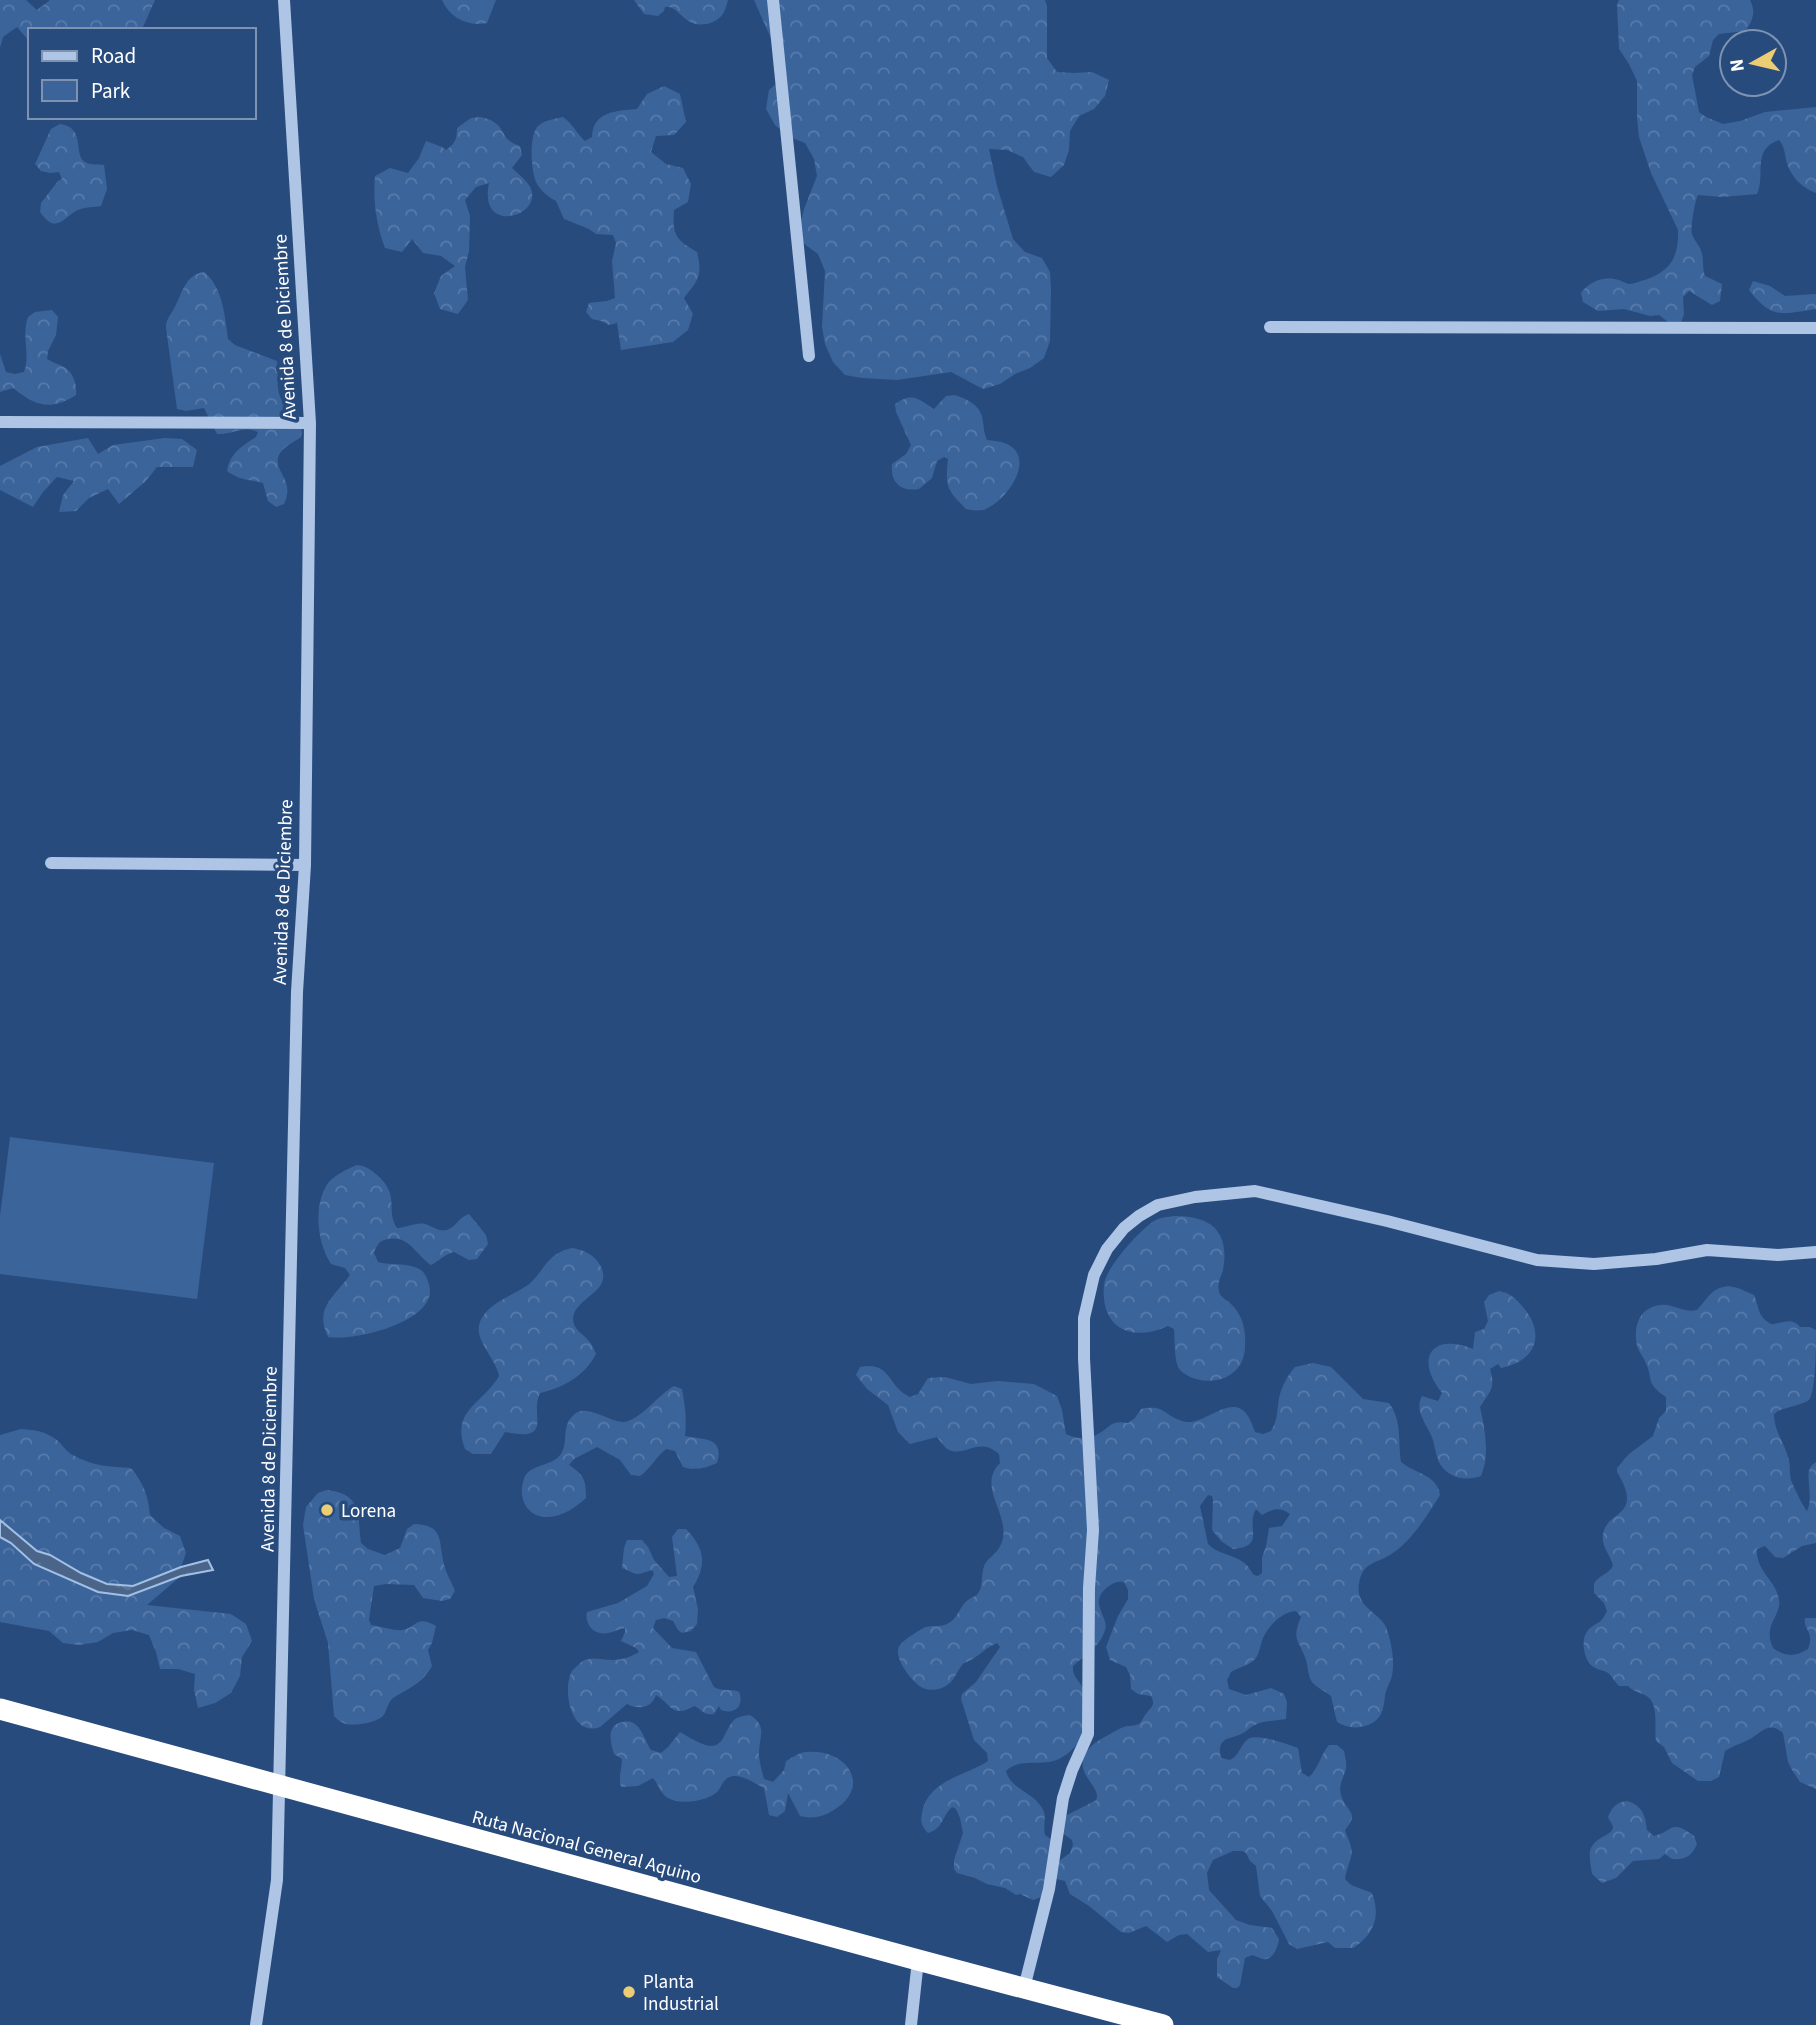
<svg xmlns="http://www.w3.org/2000/svg" width="1816" height="2025" viewBox="0 0 1816 2025" font-family="'Source Sans 3',sans-serif">
	<defs>
		<pattern id="forest-crowns" width="20" height="18" patternUnits="userSpaceOnUse" patternTransform="scale(1.75)"><rect width="20" height="18" fill="#3b649b"/><path d="M2 6a3 3 0 1 1 6 0M12 15a3 3 0 1 1 6 0" fill="none" stroke="#587baa"/></pattern>
		<pattern id="water-ripples" width="26" height="14" patternUnits="userSpaceOnUse" patternTransform="scale(1.75)"><rect width="26" height="14" fill="#4b658a"/><path d="M2 4q2-2 4 0t4 0M15 11q2-2 4 0t4 0" fill="none" stroke="#667c9c"/></pattern>
	</defs>
	<rect width="100%" height="100%" fill="#284b7e"/>
	<!-- green -->
	<path fill="#3b649b" d="M10,1137l204,26 -17,136 -197,-25v-58z"/>
	<!-- forest -->
	<path fill="url(#forest-crowns)" fill-rule="evenodd" d="M0,0h26l11,10 13,-10h105l-12,27 -24,3h-89v12l-13,-15 -14,10 -3,11z
		M442,0h54l-9,23c-19,4 -37,-5 -45,-23z
		M634,0h94c-3,10 -4,17 -15,22 -29,11 -33,-18 -48,-15l-1,4 -6,5 -14,-2z
		M754,0h291l2,6v52l10,14 17,1 18,-1 17,8 -4,16 -11,13 -15,7 -9,15 -1,19 -5,15 -13,12 -17,-5 -11,-15 -16,-7 -18,-1 8,37 16,53 12,13 17,6 8,14 1,18 -1,51 -6,17 -14,10 -15,6 -15,10 -17,5 -32,-17 -54,8 -35,-2 -17,-3 -12,-13 -8,-18 -3,-17 3,-56 -7,-17 -15,-11 -3,-17 4,-17 13,-33 -3,-17 -9,-16 -16,-6 -14,-12 -9,-16 3,-19 13,-11 -9,-36z
		M1619,0h131c6,11 3,22 -5,31l-26,3 -6,6 -4,16 -14,11 -3,8 7,37 7,5 17,7 17,-3 25,-9 51,-5v86c-13,-5 -23,-14 -28,-27 -4,-10 -2,-18 -9,-26 -28,10 -13,34 -22,54l-35,3 -24,-2c-3,5 -8,34 -6,39 2,7 9,12 10,20 2,8 0,14 3,22l17,8 -2,17 -8,4 -23,-14 -6,6 1,17 -3,9 -8,3 -14,-11 -9,1 -26,-7 -26,2 -15,-9 -2,-9c7,-10 20,-16 33,-14 5,0 10,4 15,5 5,0 11,-3 16,-4 25,-9 34,-22 33,-50l-27,-57 -12,-36 -2,-19v-37l-8,-17 -10,-15 -2,-45z
		M664,86l16,8 6,28 -12,13 -18,1 -5,16 15,12 17,4 8,16 -3,18 -14,8c-2,25 2,30 23,42 6,24 1,28 -13,46l9,16 -5,16 -15,12 -52,8 -4,-27 -8,2 -8,-4 -9,-2 -6,-7 3,-9 18,-2 8,-3 -3,-37 4,-18 -3,-8 -17,-1 -7,-5 -25,-10 -8,-18c-8,-4 -16,-11 -20,-19 -5,-12 -7,-44 1,-55 7,-7 17,-8 26,-10 11,8 13,16 22,24l7,-4c1,-26 24,-26 45,-28l10,-15z
		M480,117c30,6 16,22 40,29l2,9 -10,13c6,6 16,13 19,21 11,28 -53,46 -42,-6l-13,4 -11,13 5,16 -1,35 -4,16 3,33 -10,14 -18,-5 -6,-16 7,-17 14,-10 -14,-10 -18,-3 -11,-14 -10,13 -17,-4c-9,-24 -12,-47 -10,-72l15,-8 18,5 11,-15 7,-17 16,6 4,3c9,-6 11,-11 11,-22l14,-10z
		M60,124c28,4 11,33 27,39 4,2 12,1 17,2l3,24 -6,17c-7,1 -16,1 -23,4 -14,6 -21,26 -38,2l1,-9 17,-22 4,-2 -3,-7 -9,1 -9,-2 -6,-7 16,-35z
		M204,272c19,15 21,45 24,67l7,6 42,16c2,15 -3,33 9,45 5,7 12,7 17,14l-2,17c-7,5 -18,10 -22,18 -7,17 17,24 5,49l-8,3 -8,-6 -5,-18c-15,-4 -22,-2 -36,-12 3,-18 15,-25 29,-34l2,-5c-15,-7 -26,3 -41,2l-13,-26 -18,3 -9,-2 -11,-81c0,-8 2,-9 6,-16 10,-15 11,-37 32,-40z
		M1753,281l17,5 15,10 31,-2v15c-34,5 -44,11 -67,-19z
		M52,310l6,7 -2,18 -8,16 -1,8c6,4 12,5 17,8 10,6 13,18 12,28 -27,17 -41,10 -63,-7l-13,4v-38l6,18 9,2 9,-2c7,-17 -3,-35 4,-55l7,-5z
		M955,395c14,5 27,11 28,27 1,7 1,11 4,18 8,1 19,1 26,8 20,18 -11,57 -30,62 -6,1 -12,0 -17,-1 -19,-19 -21,-22 -18,-50l-4,-2 -7,4 -5,17 -13,11c-18,3 -29,-6 -27,-25l14,-10 5,-9 -15,-33 -1,-8c19,-13 24,-4 39,5l12,-13z
		M88,438l10,16 15,-9 52,-7 17,1 15,11 -4,17h-36l-11,14 -27,23 -11,-15 -19,9 -13,13 -17,1 4,-17 11,-14 -17,-4 -14,15 -10,15 -33,-17v-24l37,-19z
		M357,1165c9,1 13,4 20,10 24,21 8,35 20,53 9,0 19,-6 28,-4 7,2 13,8 22,6 9,-3 12,-13 22,-16l17,21 2,9 -11,15 -8,1 -15,-8c-9,2 -15,9 -23,13 -14,-9 -22,-30 -42,-26 -9,1 -12,5 -15,14l4,9c14,4 31,0 43,8 6,5 8,13 9,20 1,33 -76,51 -102,47 -14,-29 6,-40 22,-62l-5,-7 -14,-4c-14,-21 -18,-59 -3,-81 7,-8 19,-14 29,-18z
		M1175,1216c36,0 55,15 48,54 -2,7 -6,13 -4,21 1,7 9,9 14,15 10,11 13,25 12,40 0,27 -25,40 -49,33 -6,-2 -15,-6 -18,-12 -4,-10 -3,-27 -4,-38l-6,-3c-37,17 -68,2 -64,-41 1,-17 36,-55 50,-64 6,-4 14,-4 21,-5z
		M573,1248c10,2 22,7 27,17 15,27 -26,32 -27,54 0,10 9,14 15,21 4,4 6,9 8,14 -11,22 -34,34 -56,39 -11,22 15,49 -35,39l-14,22h-18l-8,-5c-15,-39 19,-46 34,-73 -3,-17 -23,-34 -20,-50 4,-21 33,-30 49,-41 17,-14 19,-33 45,-37z
		M1728,1286l10,2 16,7c6,14 3,21 17,29 12,0 20,-8 29,3h10l6,3c0,14 0,61 -7,70 -5,4 -24,8 -31,11l-4,3c0,17 10,28 14,43 3,8 1,16 3,23 1,4 13,28 16,31 6,-12 0,-27 2,-41l2,-4 5,-4v81l-14,3 -19,12 -8,-1 -10,-11 -8,3c-1,24 19,30 22,51 3,16 -17,24 -6,48 12,9 22,9 35,1 7,-18 -5,-18 -3,-31h11v171l-16,-7 -8,-12 -4,-8 -5,-29c-16,-14 -23,3 -37,8 -7,3 -13,5 -21,10l-6,26 -8,4h-13l-26,-18 -8,-16 -8,-6c-2,-13 3,-35 -8,-44 -7,-5 -15,-5 -20,-11h-9c-4,-4 -7,-10 -11,-13 -4,-3 -11,-3 -16,-7 -8,-6 -12,-27 -4,-36 10,-10 11,-3 19,-19l-3,-8 -10,-10v-9c4,-9 14,-9 19,-18 -2,-11 -12,-19 -10,-31 3,-26 42,-17 14,-63v-4l12,-14 24,-18 6,-18 7,-7v-14c-21,-14 -12,-17 -21,-36 -2,-5 -6,-9 -8,-15 -3,-14 -1,-31 13,-38 21,-10 29,6 47,2 12,-12 12,-21 31,-24z
		M1499,1291c11,2 16,7 23,15 24,27 15,55 -21,62l-3,-4 -8,5c6,20 0,22 -10,38 5,22 10,49 1,69 -14,5 -32,3 -41,-12 -4,-7 -5,-18 -8,-27 -6,-14 -18,-26 -10,-41l16,5 4,-8c-27,-33 -12,-61 31,-44l2,-17 9,-3 4,-8 -4,-19 5,-7z
		M1313,1363l18,4 32,32 26,4c13,17 9,39 12,59 14,12 36,12 39,33 -14,22 -29,48 -52,61 -14,8 -26,7 -29,28 -4,23 20,28 27,43 5,13 9,34 6,48 -1,7 -6,13 -7,20 -1,13 -3,25 -17,30 -10,4 -22,3 -31,-3l-6,-26c-6,-5 -14,-8 -19,-14 -4,-6 -4,-15 -6,-22 -7,-21 -15,-19 -5,-43l-5,-6c-14,1 -27,14 -33,27 -3,7 -3,15 -8,21 -6,7 -16,8 -24,13l-4,8 2,9 17,6 25,-7 13,6 3,8 -1,17c-10,2 -24,1 -33,7 -4,2 -6,5 -10,7 -13,7 -27,3 -22,25l9,2c10,-5 10,-15 18,-21 9,-6 39,5 50,9l4,25 7,4c10,-9 11,-22 20,-32h8l7,6c1,5 3,12 2,17 -2,10 -8,16 -5,27 4,16 20,17 4,35 2,8 9,17 6,27 -2,8 -5,14 -6,22l6,6 21,8c9,23 2,42 -19,55h-18l-7,-6 -31,7 -8,-5 -17,-33 -12,-15 -4,-30 -6,-5 -4,-8 -4,-2h-9l-20,9 -6,13 2,17 27,30 14,5 22,3 7,11c-1,8 -6,22 -16,20 -4,-1 -7,-3 -11,-4l-7,3 -5,27 -3,3h-4l-16,-11v-18l4,-9 -13,2 -21,-18 -8,1 -12,7 -21,-16 -17,7 -8,-1 -32,-26 -19,-12 -5,-13 -9,-2 3,-18 11,-8 3,-8 -1,-5 -11,-8 1,-14c6,-4 32,-16 34,-18 8,-14 -33,-31 -1,-57 6,-4 23,-14 29,-16 4,-2 11,0 16,-4 2,-2 3,-6 6,-9 5,-7 10,-9 5,-18l-13,-2 -7,-5 -1,-14 -4,-8 -16,-7 -4,-13 12,-31 10,-17v-9l-4,-8c-6,-1 -10,0 -15,4 -23,16 1,31 -4,44 -5,17 -20,25 -32,36 -1,12 8,15 11,25 1,4 0,12 1,17 0,22 -4,40 -26,51 -16,8 -40,-2 -53,12 5,20 30,21 38,41 2,7 -1,15 1,23l7,5 -11,57 -8,3 -13,-6 -4,1 -11,-7 -18,-4 -12,-6 -18,-5 -3,-4v-9l9,-27 -3,-15 -4,-9 -4,-2c-10,9 -9,22 -24,26 -6,-6 -8,-11 -6,-20 6,-33 43,-37 66,-52l-1,-8 -13,-13 -13,-41 1,-5 14,-12 24,-35 -3,-4c-13,5 -20,16 -33,20 -8,8 -9,19 -20,24 -6,3 -15,4 -21,1 -10,-4 -32,-32 -23,-43 2,-4 22,-17 26,-18 7,-2 15,0 21,-3 11,-5 12,-17 21,-24 5,-4 9,-3 12,-10 3,-8 1,-18 5,-26 3,-6 10,-9 14,-16 18,-29 -25,-59 1,-85l-1,-9c-21,-18 -32,3 -50,-4 -4,-2 -9,-9 -12,-13l-27,7 -12,-12 -10,-27 -21,-16 -11,-14 4,-8c32,-6 27,20 50,30l8,-3 10,-16 17,-1 26,7 27,-3 36,3 23,12 5,14 4,24c9,5 23,6 32,0 14,-8 12,-14 30,-11l7,-5 6,-9c24,-5 22,6 41,12 21,8 49,-31 66,-5 3,5 5,11 7,16l8,2 8,-3c7,-11 6,-21 8,-33 3,-12 8,-22 16,-31zM1208,1495l4,1 1,4 -1,30 9,11 12,8c34,-2 12,-23 23,-40l6,6c10,-6 18,-9 28,-1l-8,12 -13,2 -3,18 -4,12v15l-4,3 -4,-1c-4,-5 -6,-10 -11,-13 -11,-8 -26,-8 -35,-18l-8,-38z
		M674,1386l8,3c3,16 5,31 3,47 17,4 40,0 32,27 -11,5 -22,8 -34,4l-8,-16 -9,-2c-10,8 -16,20 -26,27l-9,-1 -11,-15 -23,-13 -23,12 -5,6c15,10 17,14 17,33 -10,9 -24,19 -38,19 -21,1 -31,-20 -24,-38 6,-17 30,-11 38,-27 7,-13 -2,-27 14,-39 11,-8 33,8 46,9 16,1 37,-28 52,-36z
		M21,1429c14,1 24,2 36,11 6,5 9,12 16,15 19,11 37,12 58,13 13,17 17,26 19,47l14,13 16,8 6,17 -5,14v9l-34,29 84,9 15,10 6,17 -10,16 -2,19 -9,17 -16,10 -17,5 -4,-18 1,-16 -17,-5h-18l-4,-17 -7,-17 -17,-5 -19,3 -15,9 -19,3 -16,-2 -14,-12 -49,-9v-187z
		M327,1490c37,4 30,27 34,53l7,6 17,6 15,-7 7,-19 7,-5c31,1 24,17 30,40 2,10 8,18 11,27l-5,8 -8,2 -19,-3 -9,-13 -28,-1 -12,2 -5,34 2,5c10,1 22,6 31,5 15,-2 13,-16 34,-4l-4,17 -4,7 4,16c-10,18 -23,22 -39,32 -6,5 -6,14 -11,19 -8,6 -30,10 -39,6 -4,-2 -6,-4 -9,-7l-6,-73 -14,-44 -11,-74 3,-18 12,-14z
		M678,1529h8c19,20 21,35 7,58l5,22 -1,15 -6,7 -9,2 -4,-3 -5,-9 -9,-3 -8,2 -3,8 19,20 24,4 18,35c7,5 17,1 25,5 6,14 -5,23 -18,18l-2,-4 -5,8c-11,2 -12,-5 -20,-8 -22,13 -23,-2 -38,-11 -4,13 -17,15 -29,9l-27,23c-30,11 -38,-39 -28,-56 0,-1 8,-7 8,-8 11,-8 20,-3 32,-3 9,0 19,-3 27,-8l-3,-4 -15,-7 4,-9v-4c-6,1 -11,4 -17,5 -14,3 -24,-9 -21,-21l31,-9 29,-17 7,-12 -2,-4c-19,6 -13,5 -30,-2l2,-20 3,-8h15l6,7 6,13 15,17 8,-1 -5,-39z
		M750,1715c19,12 8,23 9,41 1,8 3,16 5,23l9,3 11,-12 2,-9c6,-3 14,-9 20,-9 41,-4 68,35 26,59 -9,6 -21,8 -32,5l-12,-23 -3,18 -8,6 -8,-2 -5,-27c-9,-4 -20,-13 -31,-12 -10,2 -10,8 -15,15 -10,11 -41,15 -53,5 -5,-5 -7,-12 -12,-18l-15,8 -17,1c-3,-10 1,-18 1,-28l-8,-5c-3,-10 -8,-26 5,-31 3,-1 8,-2 12,-1 11,4 14,19 20,28l10,3 7,-6 12,-15c7,4 13,8 20,11 24,11 23,-11 33,-22 5,-5 11,-5 17,-6z
		M1627,1801c16,5 18,14 20,29l7,6c19,-4 16,-18 40,0l3,8c-5,12 -12,16 -25,15l-7,-5 -6,5 -26,2 -17,17 -14,5 -10,-9c-1,-7 -3,-16 -2,-23 4,-15 23,-15 23,-24 -1,-4 -4,-7 -5,-10 4,-10 9,-15 19,-16z"/>
	<!-- water -->
	<path fill="url(#water-ripples)" stroke="#a2c0e5" stroke-width="2" d="M0,1520l37,31 13,4 31,18 26,11 26,2 48,-19 27,-7 5,10 -32,6 -53,20 -30,-4 -64,-28 -23,-21 -11,-6z"/>
	<g fill="none" stroke-linecap="round" stroke-linejoin="round">
		<!-- minor -->
		<path stroke="#aec5e5" stroke-width="12" d="M773,0l36,356
			M1270,327l546,1
			M0,422l310,1
			M51,863l254,2
			M1024,1988l25,-99 14,-91 9,-28 16,-36 1,-146 4,-58 -9,-172v-40l10,-43 13,-26 17,-21 15,-12 19,-11 37,-8 60,-6 132,30 150,39 57,4 62,-5 51,-9 71,5 38,-3
			M256,2025l21,-145 20,-888 8,-127 5,-442 -26,-423
			M911,2025l7,-65"/>
		<!-- highway -->
		<path stroke="#fff" stroke-width="21" d="M0,1709l918,251 245,65"/>
	</g>
	<!-- markers -->
	<g fill="#edcd74" stroke="#284b7e" stroke-width="2.5">
		<circle cx="327" cy="1510" r="7"/>
		<circle cx="629" cy="1992" r="7"/>
	</g>
	<g text-anchor="middle" stroke-width="7" stroke-linejoin="round" paint-order="stroke">
		<!-- street labels -->
		<g font-size="19" fill="#fff" stroke="#284b7e">
			<text transform="translate(284 327) rotate(-93)" y="7">Avenida 8 de Diciembre</text>
			<text transform="translate(282 892) rotate(-88)" y="7">Avenida 8 de Diciembre</text>
			<text transform="translate(268 1459) rotate(-89)" y="7">Avenida 8 de Diciembre</text>
			<text transform="translate(587 1846) rotate(15)" y="7">Ruta Nacional General Aquino</text>
		</g>
		<!-- poi labels -->
		<g font-size="19" fill="#fff" stroke="#284b7e" text-anchor="start">
			<text x="341" y="1517">Lorena</text>
			<text x="643" y="1988">Planta<tspan x="643" dy="22">Industrial</tspan></text>
		</g>
	</g>
	<!-- legend -->
	<rect x="28" y="28" width="228" height="91" fill="#284b7e" stroke="#7e93b2" stroke-width="2"/>
	<rect x="42" y="51" width="35" height="10" fill="#aec5e5" stroke="#7e93b2" stroke-width="2"/>
	<text x="91" y="63" font-size="21" fill="#ffffff">Road</text>
	<rect x="42" y="80" width="35" height="21" fill="#3b649b" stroke="#7e93b2" stroke-width="2"/>
	<text x="91" y="98" font-size="21" fill="#ffffff">Park</text>
	<!-- north arrow -->
	<g transform="translate(1753 63) rotate(262)"><circle r="33" fill="#284b7e" stroke="#7e93b2" stroke-width="2"/>
	<path d="M0-5L12 26L0 18L-12 26Z" fill="#edcd74"/>
	<text y="-10" font-size="19" font-weight="bold" text-anchor="middle" fill="#ffffff">N</text>
	</g>
</svg>
